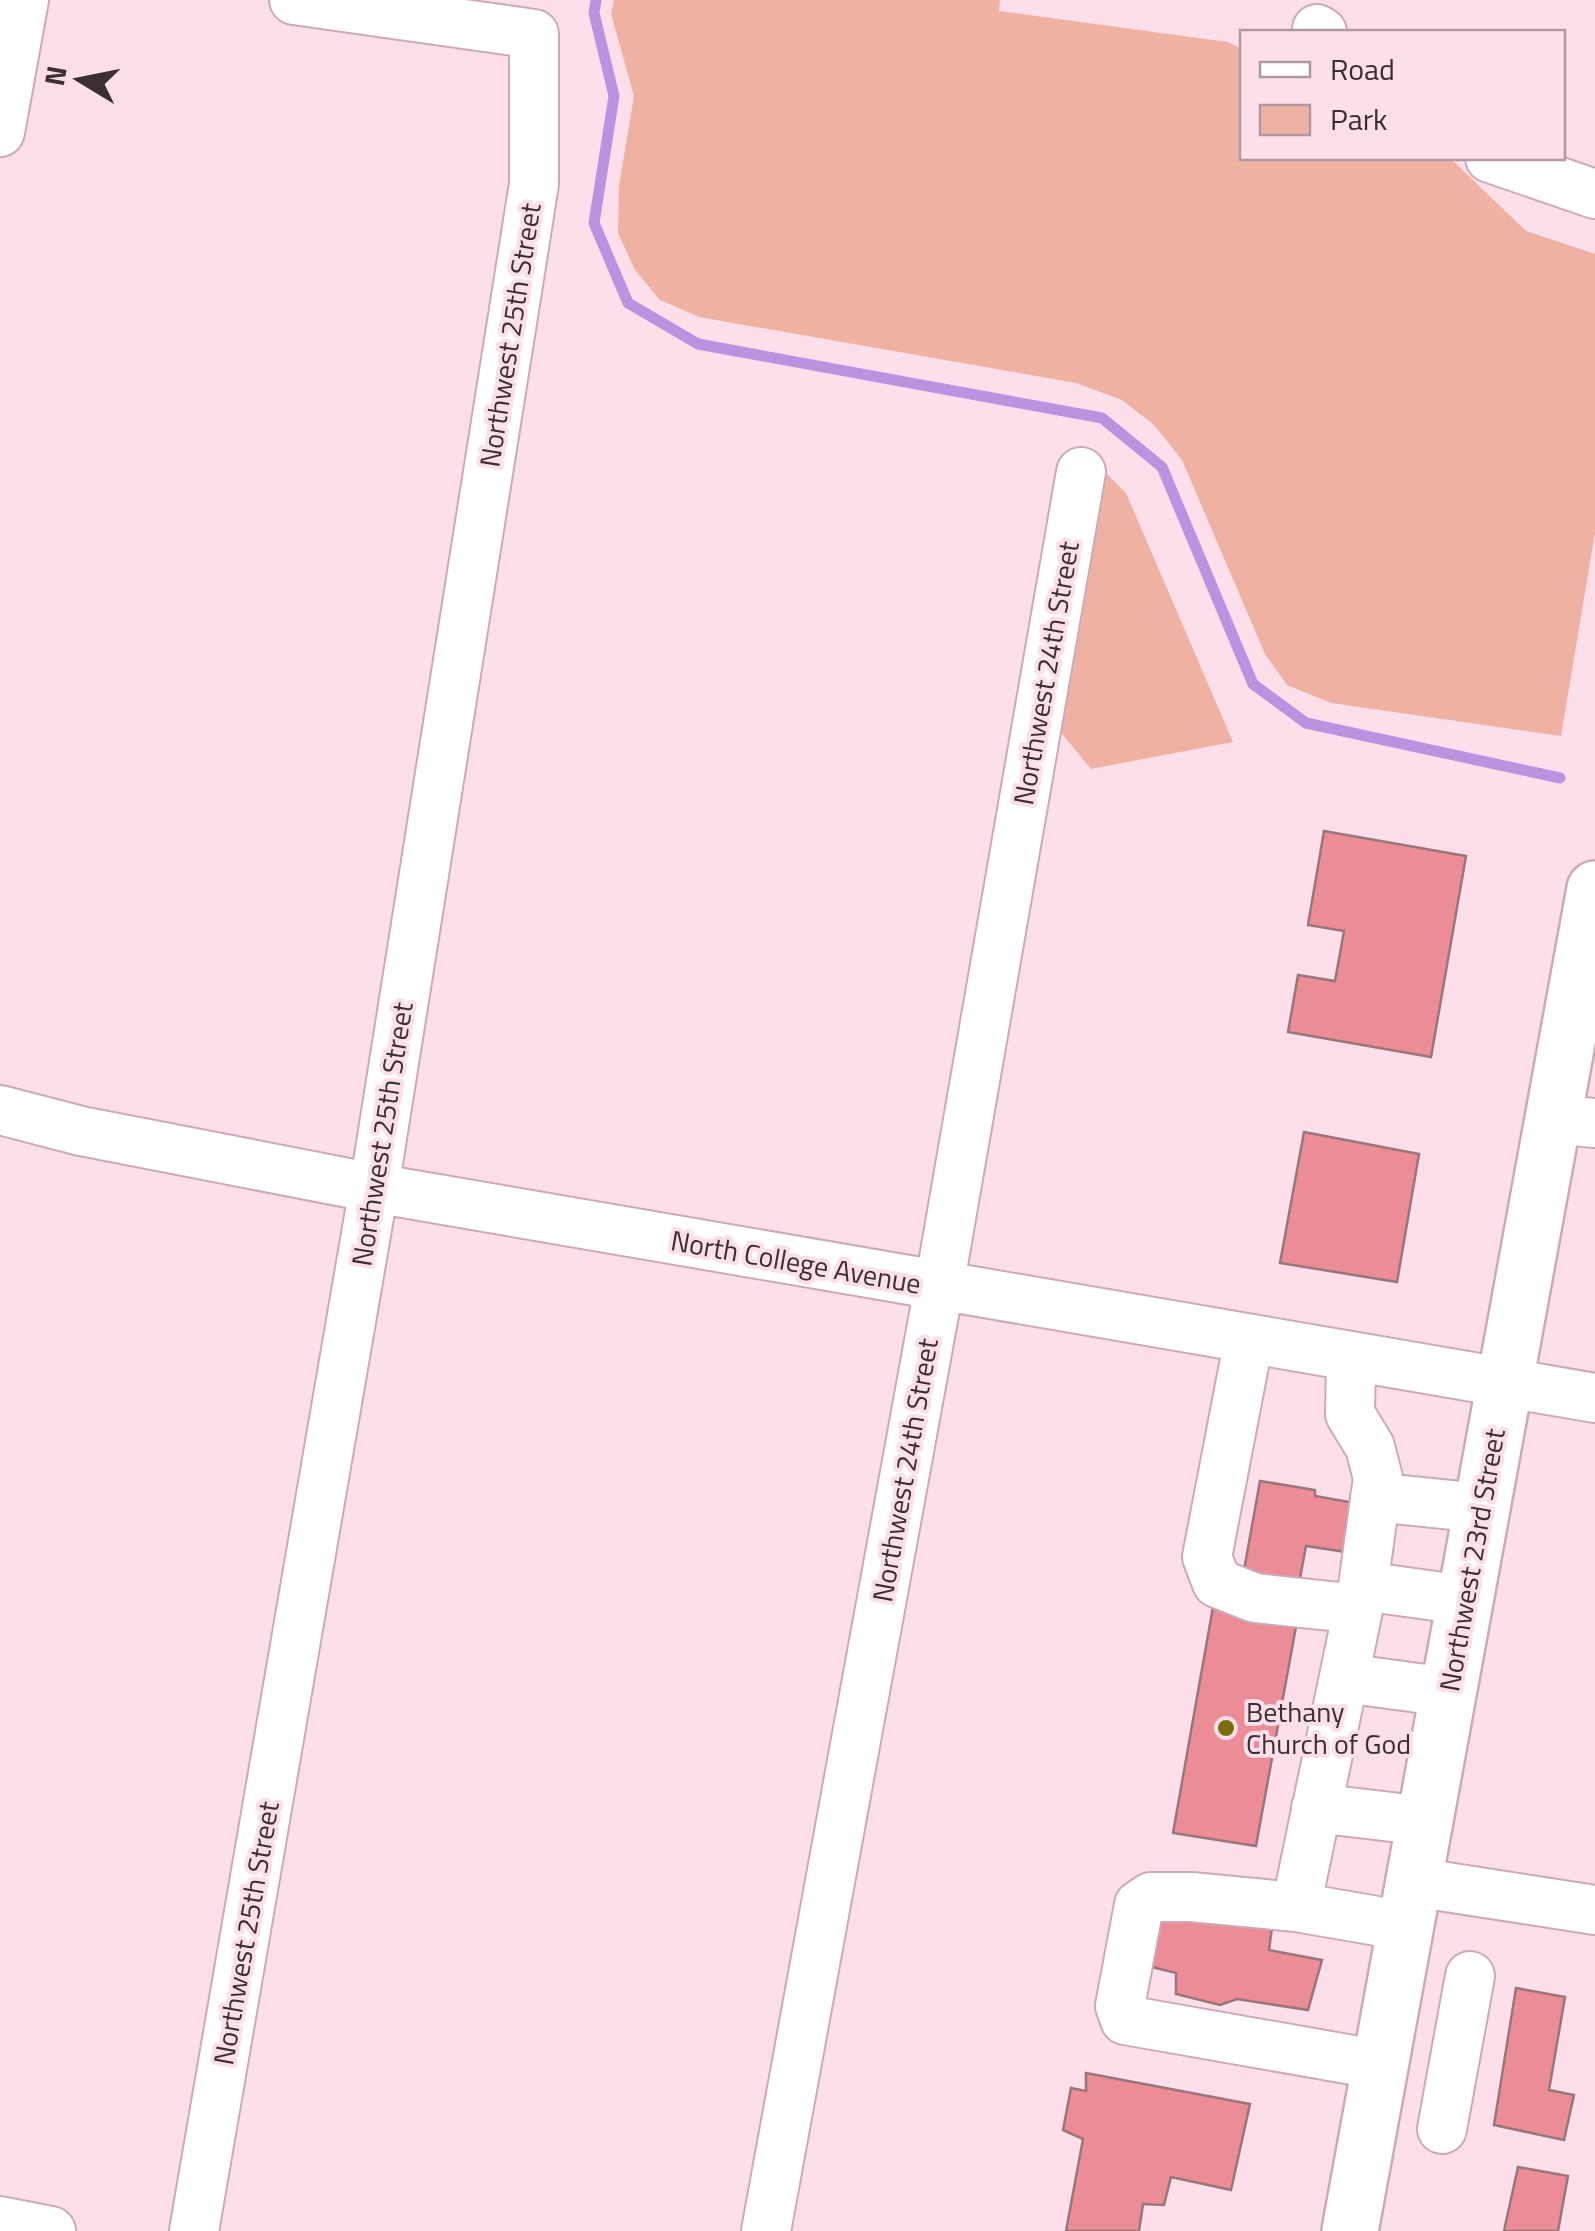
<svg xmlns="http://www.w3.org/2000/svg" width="1595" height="2231" viewBox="0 0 1595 2231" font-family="'Titillium Web',sans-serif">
	<rect width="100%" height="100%" fill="#fcdfeb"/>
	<!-- green -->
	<path fill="#efb2a2" d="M614,0h386l-1,11 229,31 14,7v109h208l76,73 69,23v279l-34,203 -230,-33 -44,-18 -22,-31 -83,-194 -28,-35 -32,-25 -46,-17 -377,-66 -39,-17 -25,-30 -17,-37 1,-47 15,-90 -23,-82z
		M1102,469l24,24 107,249 -142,27 -33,-40z"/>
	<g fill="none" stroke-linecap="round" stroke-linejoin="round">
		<!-- stream -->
		<path stroke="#b993e0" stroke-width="11" d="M596,0l-2,13 20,83 -20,127 34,80 70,41 404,74 60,49 91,217 53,39 254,55"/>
	</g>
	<!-- building -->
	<path fill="#eb8c96" stroke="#997679" stroke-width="2.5" d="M1324,831l142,25 -35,201 -143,-25 10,-57 37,6 9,-50 -36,-6z
		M1304,1132l115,22 -22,128 -117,-19z
		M1260,1481l55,9v6l40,7 -9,49 -40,-6 -8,43 -55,-13z
		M1213,1607l84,14 -41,225 -83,-13z
		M1159,1912l114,8 -4,30 53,10 -14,50 -71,-11 -17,6 -44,-11v-21l-24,-6z
		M1516,1988l49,9 -16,93 25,5 -10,45 -70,-15z
		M1086,2073l164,31 -19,86 -60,-13 -7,28 -21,-1 -4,27h-73l17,-92 -20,-9 8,-42 15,3z
		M1518,2167l50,9 -10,55h-54z"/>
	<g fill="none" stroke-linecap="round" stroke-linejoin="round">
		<!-- minor casing -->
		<g stroke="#cdaab9" stroke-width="52">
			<path id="minor" d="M1317,29l5,3
				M0,132l24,-132
				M1490,158l105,36
				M0,1110l81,21 293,57 1221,210
				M1553,1119l42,4
				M1249,1339l-42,218 10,26 38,15 103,11
				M1351,1357l-1,57 20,33 8,31 -15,108 -67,321 -105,-10h-40l-12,8 -19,101 5,14 256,45
				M1375,1497l106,11
				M1363,1586l101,14
				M1344,1678l104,14
				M1316,1808l109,13
				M1414,1882l181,28
				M1296,1907l110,19
				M1442,2129l28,-153
				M0,2221l51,10
				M194,2231l180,-1043 160,-1004v-150l-240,-34
				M766,2231l173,-944 142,-815"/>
		</g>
		<!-- major casing -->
		<g stroke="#cdaab9" stroke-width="60">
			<path id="major" d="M1350,2231l245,-1342"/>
		</g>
		<!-- minor -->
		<use href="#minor" stroke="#fff" stroke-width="48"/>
		<!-- major -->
		<use href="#major" stroke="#fff" stroke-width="55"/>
	</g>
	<!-- markers -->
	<circle fill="#796e0c" stroke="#fcdfeb" stroke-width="4" cx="1226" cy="1728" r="10"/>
	<g text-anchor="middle" stroke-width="8" stroke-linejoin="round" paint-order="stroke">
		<!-- street labels -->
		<g font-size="28" fill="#3c2e34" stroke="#fcdfeb">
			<text transform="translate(510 335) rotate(-81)" y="10">Northwest 25th Street</text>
			<text transform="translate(1046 673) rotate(-80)" y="10">Northwest 24th Street</text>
			<text transform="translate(382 1134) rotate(-81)" y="10">Northwest 25th Street</text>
			<text transform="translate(796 1262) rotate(10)" y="10">North College Avenue</text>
			<text transform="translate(905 1470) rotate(-80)" y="10">Northwest 24th Street</text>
			<text transform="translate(1472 1560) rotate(-80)" y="10">Northwest 23rd Street</text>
			<text transform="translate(246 1933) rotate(-80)" y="10">Northwest 25th Street</text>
		</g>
		<!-- poi labels -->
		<g font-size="28" fill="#3c2e34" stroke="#fcdfeb" text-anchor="start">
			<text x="1246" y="1722">Bethany<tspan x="1246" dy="32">Church of God</tspan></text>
		</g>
	</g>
	<!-- legend -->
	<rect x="1240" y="30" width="325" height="130" fill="#fcdfeb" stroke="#af98a2" stroke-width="2.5"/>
	<rect x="1260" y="62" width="50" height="15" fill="#ffffff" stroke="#af98a2" stroke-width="2.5"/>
	<text x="1330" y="80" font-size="30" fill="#3c2e34">Road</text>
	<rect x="1260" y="105" width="50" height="30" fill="#efb2a2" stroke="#af98a2" stroke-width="2.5"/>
	<text x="1330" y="130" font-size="30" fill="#3c2e34">Park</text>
	<!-- north arrow -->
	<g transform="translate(80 80) rotate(280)" stroke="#fcdfeb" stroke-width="8" paint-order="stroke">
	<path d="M0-8L18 38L0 25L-18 38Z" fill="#3c2e34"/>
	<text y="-15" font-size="28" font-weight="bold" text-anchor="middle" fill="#3c2e34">N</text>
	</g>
</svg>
